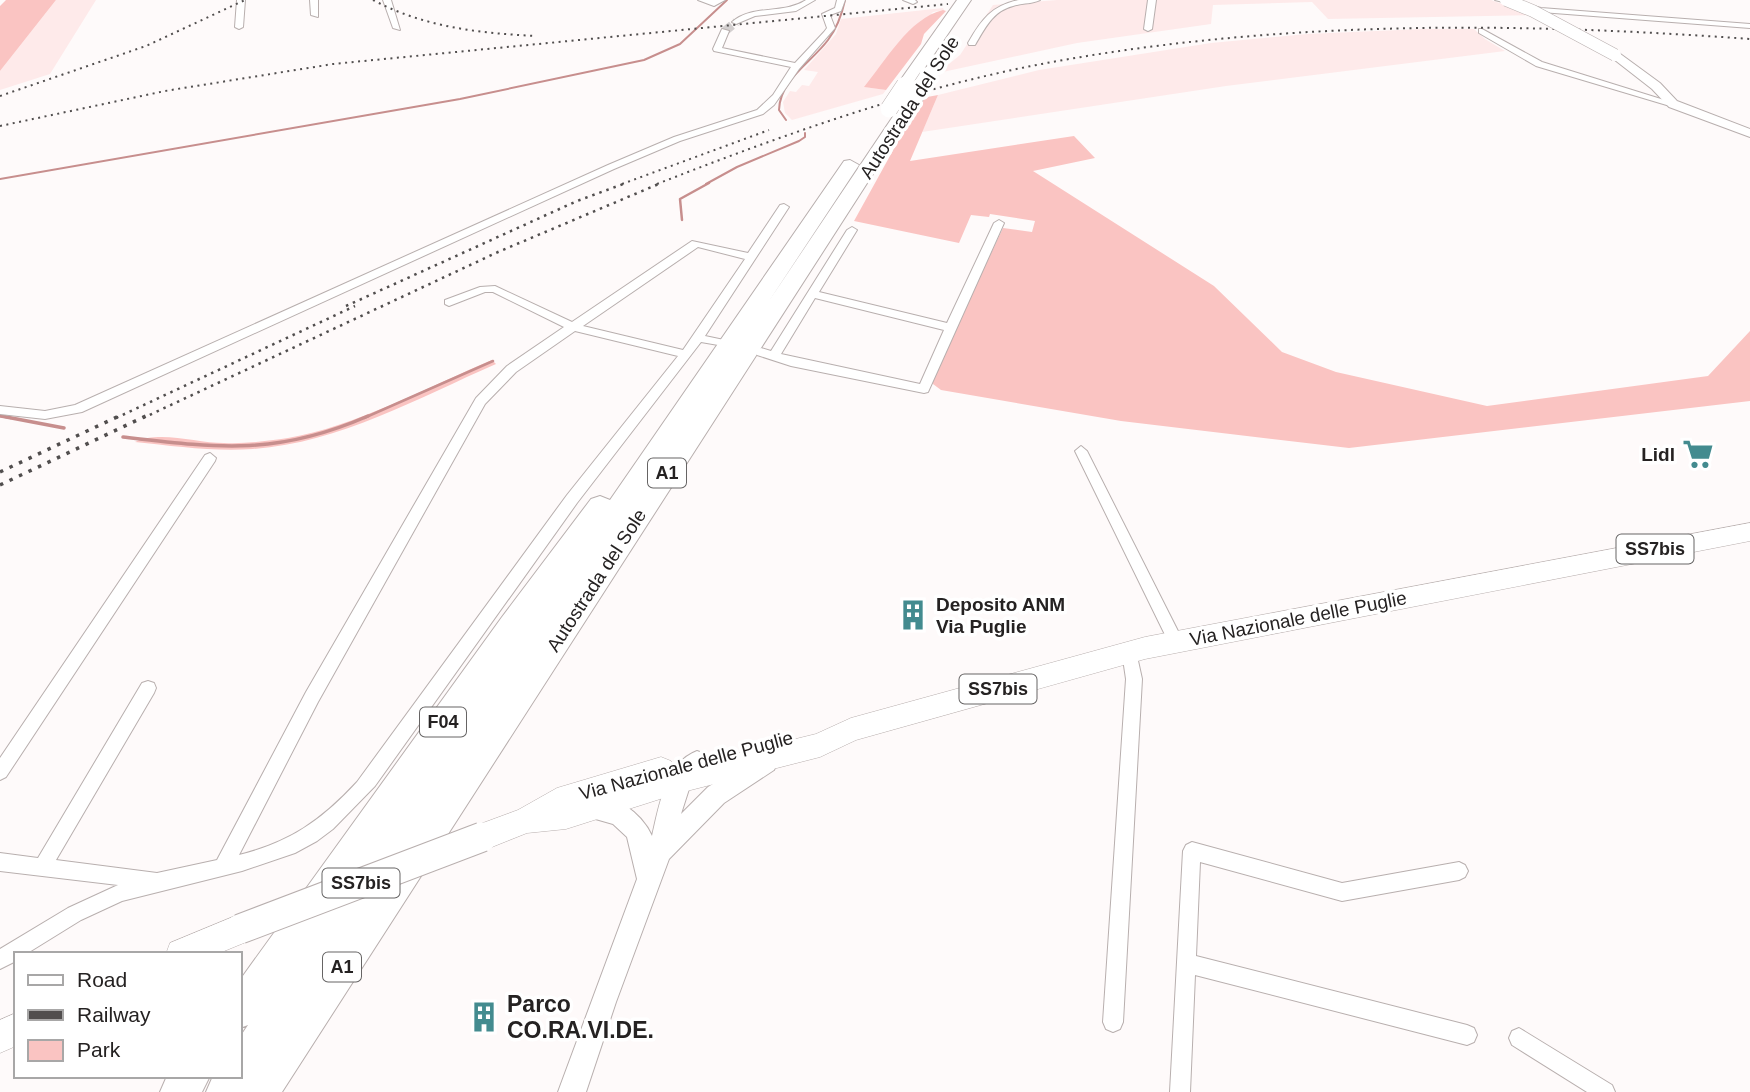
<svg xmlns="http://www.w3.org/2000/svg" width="1750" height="1092" viewBox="0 0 1750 1092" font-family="Helvetica,sans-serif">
	<rect width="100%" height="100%" fill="#fefafa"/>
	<!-- built -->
	<path fill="#feeaea" d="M56,0h40l-46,74 -50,16v-19z
		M1057,0h434l43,15 -206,4 -16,-17 -99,3 -2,19 -134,19 -139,30 22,-18 33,-50z
		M943,8l1,2 -11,2 -68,75 21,3 -3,4 -91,26 -7,-7 -2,-11 7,-11 6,1 6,-7 7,1 9,-14 -14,-2 32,-36 5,-15z
		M1422,29h52l11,10 20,12 -279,35 -304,46 16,-37 101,-25 172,-27 96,-9z"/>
	<!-- green -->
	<path fill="#fac4c2" d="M6,0h50l-56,71v-65z
		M943,10l3,1 -22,23 -3,10 -35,46 -22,-3c21,-25 45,-69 79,-77z
		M938,95l-28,66 164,-25 21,22 -62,13 181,115 68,66 54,20 151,34 221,-30 42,-45v70l-401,47 -228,-27 -180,-31 -8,-6 -2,-5 72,-151 29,4 3,-11 -45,-7 -1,3 -18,-2 -12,28 -105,-22 68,-123z
		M492,360l4,4c-78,34 -157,79 -243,85 -39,3 -79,-3 -118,-7 25,-12 62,1 89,1 22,1 43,-2 64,-5 66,-11 142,-52 204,-78z"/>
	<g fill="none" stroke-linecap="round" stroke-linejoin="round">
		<!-- stream-far2 -->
		<path stroke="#c78e8d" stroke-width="2" d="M786,120l-7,-10c1,-31 32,-47 49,-70 9,-12 14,-26 17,-40
			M0,179l460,-80 184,-39 36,-16 47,-44
			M706,184l31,-17 62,-26 6,-4v-4"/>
		<!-- stream-far1 -->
		<path stroke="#c78e8d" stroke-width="2.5" d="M682,220l-2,-21 29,-16
			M0,416l11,2
			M364,418l129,-57"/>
		<!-- stream -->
		<path stroke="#c78e8d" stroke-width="3.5" d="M1,416l63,12
			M123,437c95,11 154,19 245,-21"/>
		<!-- street-tunnel -->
		<path stroke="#d3cfcf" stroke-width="9" stroke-dasharray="9 4.5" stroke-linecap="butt" d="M725,31l11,-9"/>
		<!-- street casing -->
		<g stroke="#b8afae" stroke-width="2">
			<path id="street" d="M237,0h8l-2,27 -4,2 -4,-2z
				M310,0h8v17l-7,-2z
				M383,0h8l9,30 -7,-2z
				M698,0h27l-11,6z
				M806,0h9l-19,11 -41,5 -19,8 -4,-2c21,-18 51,-7 74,-22z
				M837,0h8l-4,11 -11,4 5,13 -36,41 -25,36 -11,9 -83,27 -66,28 -532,243 -37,7 -45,-5v-8l45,5 30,-6 533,-240 66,-28 83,-27 16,-15 18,-28 -77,-16 -1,-2 9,-20 7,2 -7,17 73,15 29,-31 3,-4 -5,-14 13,-6z
				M903,0h12l2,2 -4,2z
				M1019,0h21c-8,4 -18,3 -27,6 -20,5 -28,22 -38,39h-6l-1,-2c13,-23 24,-38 51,-43z
				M1148,0h8l-4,29 -4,2 -4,-2z
				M1495,0h14l32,8 209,16v4l-209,-16z
				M1482,29l60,33 135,42 -7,2 -134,-40 -57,-33v-4z
				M784,204l5,3 -84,129 19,4v6l-23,-4 -124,161 -202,283 -42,43 -16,12 -22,12 -53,18 -120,30 -41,19 -55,34h-10v7l-16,8v-20l68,-41 50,-23 -118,-14v-18l38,5 104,-175 6,-2 6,2 2,5 -2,5 -98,167 101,13 60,-13 89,-168 170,-294 31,-32 57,-39 -71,-35h-8l-36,14 -4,-2v-4l35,-13 15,-1 77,36 120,-81 56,12 32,-48zM698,247l47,12 -62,91 -100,-24zM575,331l103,25 -111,139 -210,287c-36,39 -67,60 -118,73l79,-153 167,-298 31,-32z
				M999,220l5,3 -76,169 -4,1 -133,-27 -34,-11 -2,-3 6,-4 10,3 76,-121 5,-3 5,3 -38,62 128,31 47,-100zM815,298l129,32 -24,54 -139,-30z
				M1081,446l6,5 94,186 3,5 -3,5 -5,1 -5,-1 -96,-196z
				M210,453l6,5 -1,3 -209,316 -6,3v-22l205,-303z
				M1130,645l5,2 7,32 -19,343 -3,7 -7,3 -7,-3 -3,-7 23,-343 -4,-27 3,-5z
				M1192,842l150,41 117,-21 6,3 3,6 -3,6 -6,3 -117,21 -142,-39 -4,94 271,69 7,3 3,7 -3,7 -7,3 -272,-70 -5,117h-20l13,-241 3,-6z
				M1519,1028l93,57 3,7h-28l-75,-47 -3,-7 3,-7z"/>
		</g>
		<!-- secondary casing -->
		<g stroke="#b8afae" stroke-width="2">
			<path id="secondary" d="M1611,53h8l41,30 17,18 73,28v8l-81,-30 -17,-18 -41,-32z
				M697,751l8,3 3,7 -19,28 -8,25 27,-27 50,-31 8,-4 8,4 3,7 -3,7 -50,33 -55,56 -53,143 -30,90h-28l79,-213 -10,-42 -14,-13 -28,-8 -4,-8 4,-8c26,-11 57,13 67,36 7,-29 13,-73 45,-85z"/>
		</g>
		<!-- primary casing -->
		<g stroke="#b8afae" stroke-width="1">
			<path id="primary" d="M1750,523v18l-605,118 -289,81 -36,17 -141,36 -113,36 -39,4 -45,18 -10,-4 -4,-10 4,-10 46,-17 39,-22 104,-31 10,4 3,8 142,-35 35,-16 294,-81z
				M240,914l11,4 4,11 -4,11 -34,14h-51l4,-11z
				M16,1013v33l-16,7v-33z"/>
		</g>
		<!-- highway casing -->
		<g stroke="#b8afae" stroke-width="2">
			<path id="highway" d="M957,0h14l-60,88h-12l-2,-3z
				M910,99l8,5 -636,988h-76l7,-16h27v-39l8,-12 -8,3v-48l262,-363 89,-118 9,-3 10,4 234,-339 6,-1 9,5 -90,136 135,-201z
				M167,1076h43l-8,16h-42z"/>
		</g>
		<!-- street -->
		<use href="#street" fill="#fff" fill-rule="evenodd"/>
		<!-- secondary -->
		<use href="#secondary" fill="#fff" fill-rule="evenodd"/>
		<!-- primary -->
		<use href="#primary" fill="#fff" fill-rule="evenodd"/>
		<!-- highway -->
		<use href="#highway" fill="#fff" fill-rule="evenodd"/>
		<!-- rail-far2 -->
		<path stroke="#514e4e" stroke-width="2" stroke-dasharray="2 4.5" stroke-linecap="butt" d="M373,0c51,27 105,33 162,36
			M0,96l146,-50 99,-46
			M0,126l165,-35 168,-27 615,-60
			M622,184l147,-54
			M657,184c128,-50 259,-97 395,-122 232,-42 464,-40 698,-23"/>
		<!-- rail-far1 -->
		<path stroke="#514e4e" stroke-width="2.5" stroke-dasharray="2.5 5" stroke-linecap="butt" d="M346,306l231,-105 49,-18
			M116,418l239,-112
			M143,418l355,-166 163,-69"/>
		<!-- rail -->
		<path stroke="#514e4e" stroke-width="3.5" stroke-dasharray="3.5 7" stroke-linecap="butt" d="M0,472l119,-56
			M0,485l146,-69"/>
		<!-- secondary-bridge casing -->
		<g stroke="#b8afae" stroke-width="13" stroke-linecap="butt">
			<path id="secondary-bridge" d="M1506,0l27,11 82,44"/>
		</g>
		<!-- primary-bridge casing -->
		<g stroke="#b8afae" stroke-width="31" stroke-linecap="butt">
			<path id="primary-bridge" d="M240,929l242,-92"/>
		</g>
		<!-- highway-bridge casing -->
		<g stroke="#b8afae" stroke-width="18" stroke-linecap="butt">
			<path id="highway-bridge" d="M910,104l19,-29
				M889,109l16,-24"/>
		</g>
		<!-- secondary-bridge -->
		<use href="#secondary-bridge" stroke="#fff" stroke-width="12"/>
		<!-- primary-bridge -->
		<use href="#primary-bridge" stroke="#fff" stroke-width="29"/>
		<!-- highway-bridge -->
		<use href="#highway-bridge" stroke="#fff" stroke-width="17"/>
	</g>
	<!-- icons -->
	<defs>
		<g id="supermarket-bare" transform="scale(2.415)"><path d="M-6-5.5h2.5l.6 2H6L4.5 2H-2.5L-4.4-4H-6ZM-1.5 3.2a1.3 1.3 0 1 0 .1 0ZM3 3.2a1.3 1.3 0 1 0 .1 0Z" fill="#438b8f" stroke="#fff" stroke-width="2.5" paint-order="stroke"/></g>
		<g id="building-bare" transform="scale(2.415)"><path d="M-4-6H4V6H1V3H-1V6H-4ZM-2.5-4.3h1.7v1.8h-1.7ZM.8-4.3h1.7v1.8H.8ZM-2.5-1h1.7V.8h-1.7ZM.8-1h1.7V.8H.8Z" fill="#438b8f" stroke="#fff" stroke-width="2.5" paint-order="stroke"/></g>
	</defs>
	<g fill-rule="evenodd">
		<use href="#supermarket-bare" x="1698" y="454"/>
		<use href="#building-bare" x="913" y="615"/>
		<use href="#building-bare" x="484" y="1017"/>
	</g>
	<g text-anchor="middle" stroke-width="7" stroke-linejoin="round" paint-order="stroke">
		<!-- shield labels -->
		<g fill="#fff" stroke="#666464" stroke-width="2">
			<rect x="648" y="458.5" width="38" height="29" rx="5"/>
			<rect x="1616.5" y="534.5" width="77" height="29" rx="5"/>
			<rect x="959.5" y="674.5" width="77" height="29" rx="5"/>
			<rect x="420" y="707.5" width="46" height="29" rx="5"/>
			<rect x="322.5" y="868.5" width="77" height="29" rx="5"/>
			<rect x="323" y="952.5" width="38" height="29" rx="5"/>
		</g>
		<g font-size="18" font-weight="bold" fill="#252222">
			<text x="667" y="479">A1</text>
			<text x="1655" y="555">SS7bis</text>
			<text x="998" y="695">SS7bis</text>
			<text x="443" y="728">F04</text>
			<text x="361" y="889">SS7bis</text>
			<text x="342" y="973">A1</text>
		</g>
		<!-- street labels -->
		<g font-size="19" fill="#252222" stroke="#fff">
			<text transform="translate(909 107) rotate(-57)" y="7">Autostrada del Sole</text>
			<text transform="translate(596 580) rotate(-57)" y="7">Autostrada del Sole</text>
			<text transform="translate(1298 618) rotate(-11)" y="7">Via Nazionale delle Puglie</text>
			<text transform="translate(686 765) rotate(-15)" y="7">Via Nazionale delle Puglie</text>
		</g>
		<!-- poi labels -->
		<g font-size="19" font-weight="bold" fill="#252222" stroke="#fff" text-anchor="end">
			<text x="1675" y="461">Lidl</text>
			<text x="936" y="611" text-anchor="start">Deposito ANM<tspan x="936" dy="22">Via Puglie</tspan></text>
		</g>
		<!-- near-poi labels -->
		<g font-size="23" font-weight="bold" fill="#252222" stroke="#fff" text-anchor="start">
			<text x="507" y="1012">Parco<tspan x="507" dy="26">CO.RA.VI.DE.</tspan></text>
		</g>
	</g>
	<!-- legend -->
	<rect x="14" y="952" width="228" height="126" fill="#ffffff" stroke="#a8a7a7" stroke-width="2"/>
	<rect x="28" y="975" width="35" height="10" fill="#ffffff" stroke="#a8a7a7" stroke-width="2"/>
	<text x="77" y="987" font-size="21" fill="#252222">Road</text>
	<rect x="28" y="1010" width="35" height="10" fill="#514e4e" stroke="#a8a7a7" stroke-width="2"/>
	<text x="77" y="1022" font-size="21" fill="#252222">Railway</text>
	<rect x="28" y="1040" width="35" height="21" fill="#fac4c2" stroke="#a8a7a7" stroke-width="2"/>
	<text x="77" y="1057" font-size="21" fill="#252222">Park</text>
</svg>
